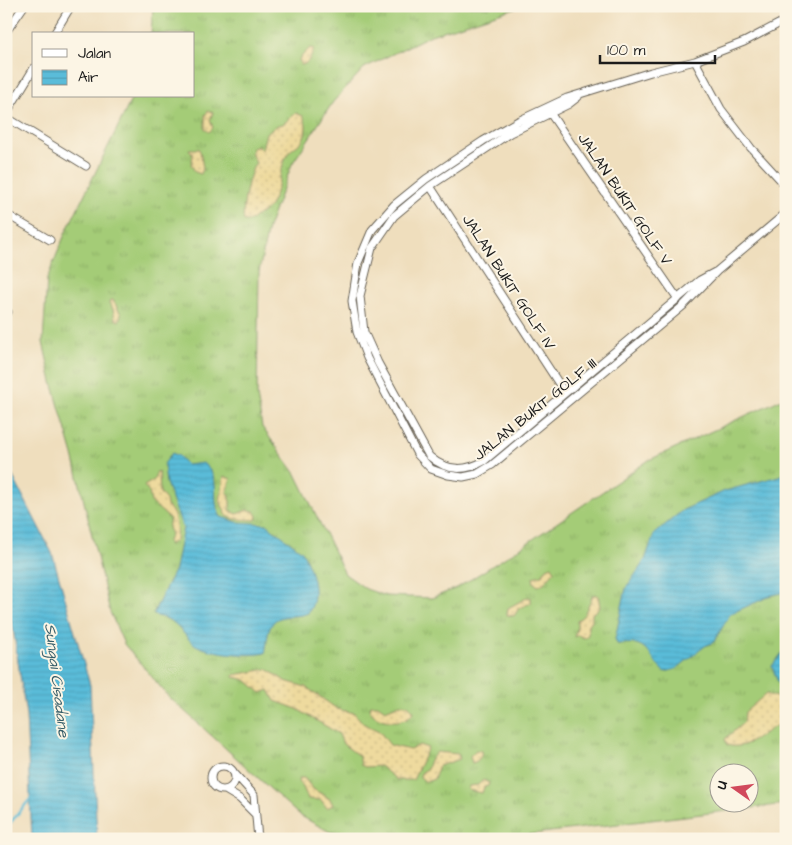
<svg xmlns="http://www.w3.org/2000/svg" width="792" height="845" viewBox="0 0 792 845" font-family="'Architects Daughter',sans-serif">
	<defs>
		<pattern id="grass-tufts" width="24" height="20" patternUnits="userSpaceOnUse" patternTransform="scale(1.25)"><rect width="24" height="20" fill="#a4cc77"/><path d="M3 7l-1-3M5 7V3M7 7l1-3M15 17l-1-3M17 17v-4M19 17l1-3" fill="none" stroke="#8daf66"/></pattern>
		<pattern id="sand-dots" width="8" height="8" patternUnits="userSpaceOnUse" patternTransform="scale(1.25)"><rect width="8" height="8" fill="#eeda9e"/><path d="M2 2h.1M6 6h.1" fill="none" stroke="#ccba88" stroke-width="1.8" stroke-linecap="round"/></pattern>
		<pattern id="water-rules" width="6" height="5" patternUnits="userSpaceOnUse" patternTransform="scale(1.25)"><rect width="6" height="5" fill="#5abcd9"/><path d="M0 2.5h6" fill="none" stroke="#4ea1ba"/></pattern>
	</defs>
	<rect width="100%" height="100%" fill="#fcf5e5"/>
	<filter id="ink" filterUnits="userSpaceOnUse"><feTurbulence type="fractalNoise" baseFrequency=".02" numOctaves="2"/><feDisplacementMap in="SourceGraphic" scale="10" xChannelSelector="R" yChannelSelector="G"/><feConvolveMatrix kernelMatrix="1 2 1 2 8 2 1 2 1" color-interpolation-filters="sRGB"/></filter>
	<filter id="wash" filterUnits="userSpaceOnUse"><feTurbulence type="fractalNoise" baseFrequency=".0096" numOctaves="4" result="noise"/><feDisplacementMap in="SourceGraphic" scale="20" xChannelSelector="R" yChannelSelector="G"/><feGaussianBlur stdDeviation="1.12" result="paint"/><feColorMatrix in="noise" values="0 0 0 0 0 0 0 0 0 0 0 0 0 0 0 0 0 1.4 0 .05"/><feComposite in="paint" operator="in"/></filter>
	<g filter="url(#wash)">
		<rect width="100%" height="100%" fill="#efdebd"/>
		<!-- grass -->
		<path fill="url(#grass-tufts)" stroke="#60744a" fill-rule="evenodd" d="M153,6h368l-90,29 -67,33 -31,34 -41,62 -24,64 -9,44 -2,123 5,32 34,47 49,100 21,15 20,7 46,2 25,-10 60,-38 132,-90 137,-63v407l-295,35h-113l-48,-7 -31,-17 -130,-118 -45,-53 -14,-32 -37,-157 -21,-73 -9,-40 4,-63 18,-45 68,-138h61v-62h-43zM720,772h30v30h-30z"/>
		<!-- sand -->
		<path fill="url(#sand-dots)" stroke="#857b5d" d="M310,48l4,1c-2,6 -5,15 -13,16l-2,-6z
			M208,111l5,1 -3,8 3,8 -4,4 -4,-3v-14z
			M296,113l7,3c4,7 4,15 0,23 -3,7 -13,8 -18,20 -6,15 -6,34 -16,48 -4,6 -13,7 -18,14h-7c-3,-10 5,-50 12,-58l-5,-10 2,-5 5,-2 4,4 4,-17 12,-8 5,-1z
			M189,149h10c2,3 3,14 4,19l-2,6 -6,-2 -4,-8 2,-8z
			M110,300h3l8,14 -2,7 -4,-2 -2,-10 -4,-6z
			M157,471l2,2 1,20 6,7 1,6c10,7 10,24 9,34l-7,5 -1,-4 3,-7 -3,-6 2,-9 -19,-17 -2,-10 -5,-6 10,-6z
			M224,476l7,3 -4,12 3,5v14l7,4 10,-4 7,1 3,5 -1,4 -21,-1 -8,-3 -7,-15z
			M552,566l3,5 -12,13 -5,2 -4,-3 -1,-6 9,-2 5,-7z
			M593,595h5l2,12 -8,7v7l-4,3v11l-4,3 -6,-3 -4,2 3,-9v-7l7,-6z
			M528,597l3,1v5l-12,5 -5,8 -7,-1 1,-7z
			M267,669l18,12 21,6 31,22 17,4 10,11 15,7 11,14 20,5 9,-5 9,3 -15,32h-16l-17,-14 -15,1 -4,-2 -2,-9 -16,-12 -4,-10 -42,-25 -22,-8 -6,-11 -8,3 -15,-13 -12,-3v-2z
			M766,694l20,6v22c-21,5 -36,30 -59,23l-2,-6 19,-17 1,-10z
			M400,704l8,1 6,6c-7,15 -36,12 -44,0l1,-6h7l7,5z
			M476,750l5,1c2,6 -4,11 -9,12l-2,-7z
			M437,752l21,2 2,5 -21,7 -5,13 -8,3 -6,-5 1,-4 6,-4 3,-9z
			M300,778h4l9,11 17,10 3,6 -6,3 -6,-8 -13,-1 -5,-12 -5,-5z
			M483,780l6,3 -1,3 -4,1 -2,6 -14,-3 1,-4 9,-1z"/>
		<!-- water -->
		<path fill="url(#water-rules)" stroke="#3b6c7a" d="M172,453l7,3 8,9 16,-2c21,18 6,34 18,54l16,5 29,2 36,27c9,18 19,44 6,62 -9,4 -19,2 -28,5 -14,4 -12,25 -15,35 -14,4 -61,0 -72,-10 -8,-6 -13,-17 -22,-22 -5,-4 -12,-3 -18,-7l22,-45 8,-41 -17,-45 -2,-19z
			M6,463l46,90 38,132 7,154h-65l-6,-124 -13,-87 -7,-23z
			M786,474v118l-14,3 -42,19 -16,28 -9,4 -29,23 -11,3c-12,-7 -14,-24 -28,-28 -6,-1 -14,0 -20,0l-2,-5 11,-51 19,-28 9,-26 29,-24 42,-19z
			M786,648v41l-8,-6 -6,-17z"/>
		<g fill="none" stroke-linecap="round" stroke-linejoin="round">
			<!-- stream -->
			<path stroke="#5abcd9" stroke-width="2.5" d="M6,828l25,-30"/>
		</g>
	</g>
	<g filter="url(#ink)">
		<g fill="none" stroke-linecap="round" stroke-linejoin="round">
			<!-- minor casing -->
			<g stroke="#666054" stroke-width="9">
				<path id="minor" d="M786,20l-42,22 -49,19 -44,11 -84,26 -49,23 -35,20 -57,38 -32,26 -22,25 -14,33 -6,38 5,31 10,26 50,96 14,15 17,6 15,2 14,-3 15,-9 191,-159 34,-35 69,-58
					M6,32l18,-26
					M54,34l17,-28
					M695,61l26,48 30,39 35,38
					M578,97l-9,7 -59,29 -80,53 -36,30 -22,32 -12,48 4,36 14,31 51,93c17,15 36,16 55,5l216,-181 15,-8
					M550,113l128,186
					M6,114l28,-46
					M6,117l80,49
					M430,186l135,207
					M6,214l44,26
					M6,311l2,1
					M211 778a12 12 0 1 1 24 0a12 12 0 1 1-24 0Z
					M235,774l19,21 4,44
					M225,790l15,9 15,15"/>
			</g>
			<!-- minor -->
			<use href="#minor" stroke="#fff" stroke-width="7"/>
		</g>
	</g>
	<g text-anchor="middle" stroke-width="4" stroke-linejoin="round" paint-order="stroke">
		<!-- street labels -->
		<g font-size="15" fill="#1c1c1c" stroke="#fcf5e5">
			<text transform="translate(625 199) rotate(56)" y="5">JALAN BUKIT GOLF V</text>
			<text transform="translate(509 282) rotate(57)" y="5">JALAN BUKIT GOLF IV</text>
			<text transform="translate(535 409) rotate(-39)" y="5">JALAN BUKIT GOLF III</text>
		</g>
		<!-- water labels -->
		<g font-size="16" font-style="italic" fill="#355c68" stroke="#fcf5e5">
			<text transform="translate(58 680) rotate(83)" y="6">Sungai Cisadane</text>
		</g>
	</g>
	<!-- margin -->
	<rect width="792" height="845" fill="none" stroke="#fcf5e5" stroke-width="25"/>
	<!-- legend -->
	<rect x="32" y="32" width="162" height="65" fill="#fcf5e5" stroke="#a29e95"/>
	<rect x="42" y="49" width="25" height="8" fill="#ffffff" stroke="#a29e95"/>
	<text x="78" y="58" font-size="15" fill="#1c1c1c">Jalan</text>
	<rect x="42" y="70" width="25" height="15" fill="url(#water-rules)" stroke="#a29e95"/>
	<text x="78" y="82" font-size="15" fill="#1c1c1c">Air</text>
	<!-- north arrow -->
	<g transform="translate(734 788) rotate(284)"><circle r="24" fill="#fcf5e5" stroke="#a29e95"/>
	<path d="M0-4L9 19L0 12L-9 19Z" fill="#d1495b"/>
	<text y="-8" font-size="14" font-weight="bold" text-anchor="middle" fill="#1c1c1c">U</text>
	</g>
	<!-- scale -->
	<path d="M600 55v8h115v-8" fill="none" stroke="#1c1c1c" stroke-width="2.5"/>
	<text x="607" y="55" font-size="15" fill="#1c1c1c" stroke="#fcf5e5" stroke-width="4" paint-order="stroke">100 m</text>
</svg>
